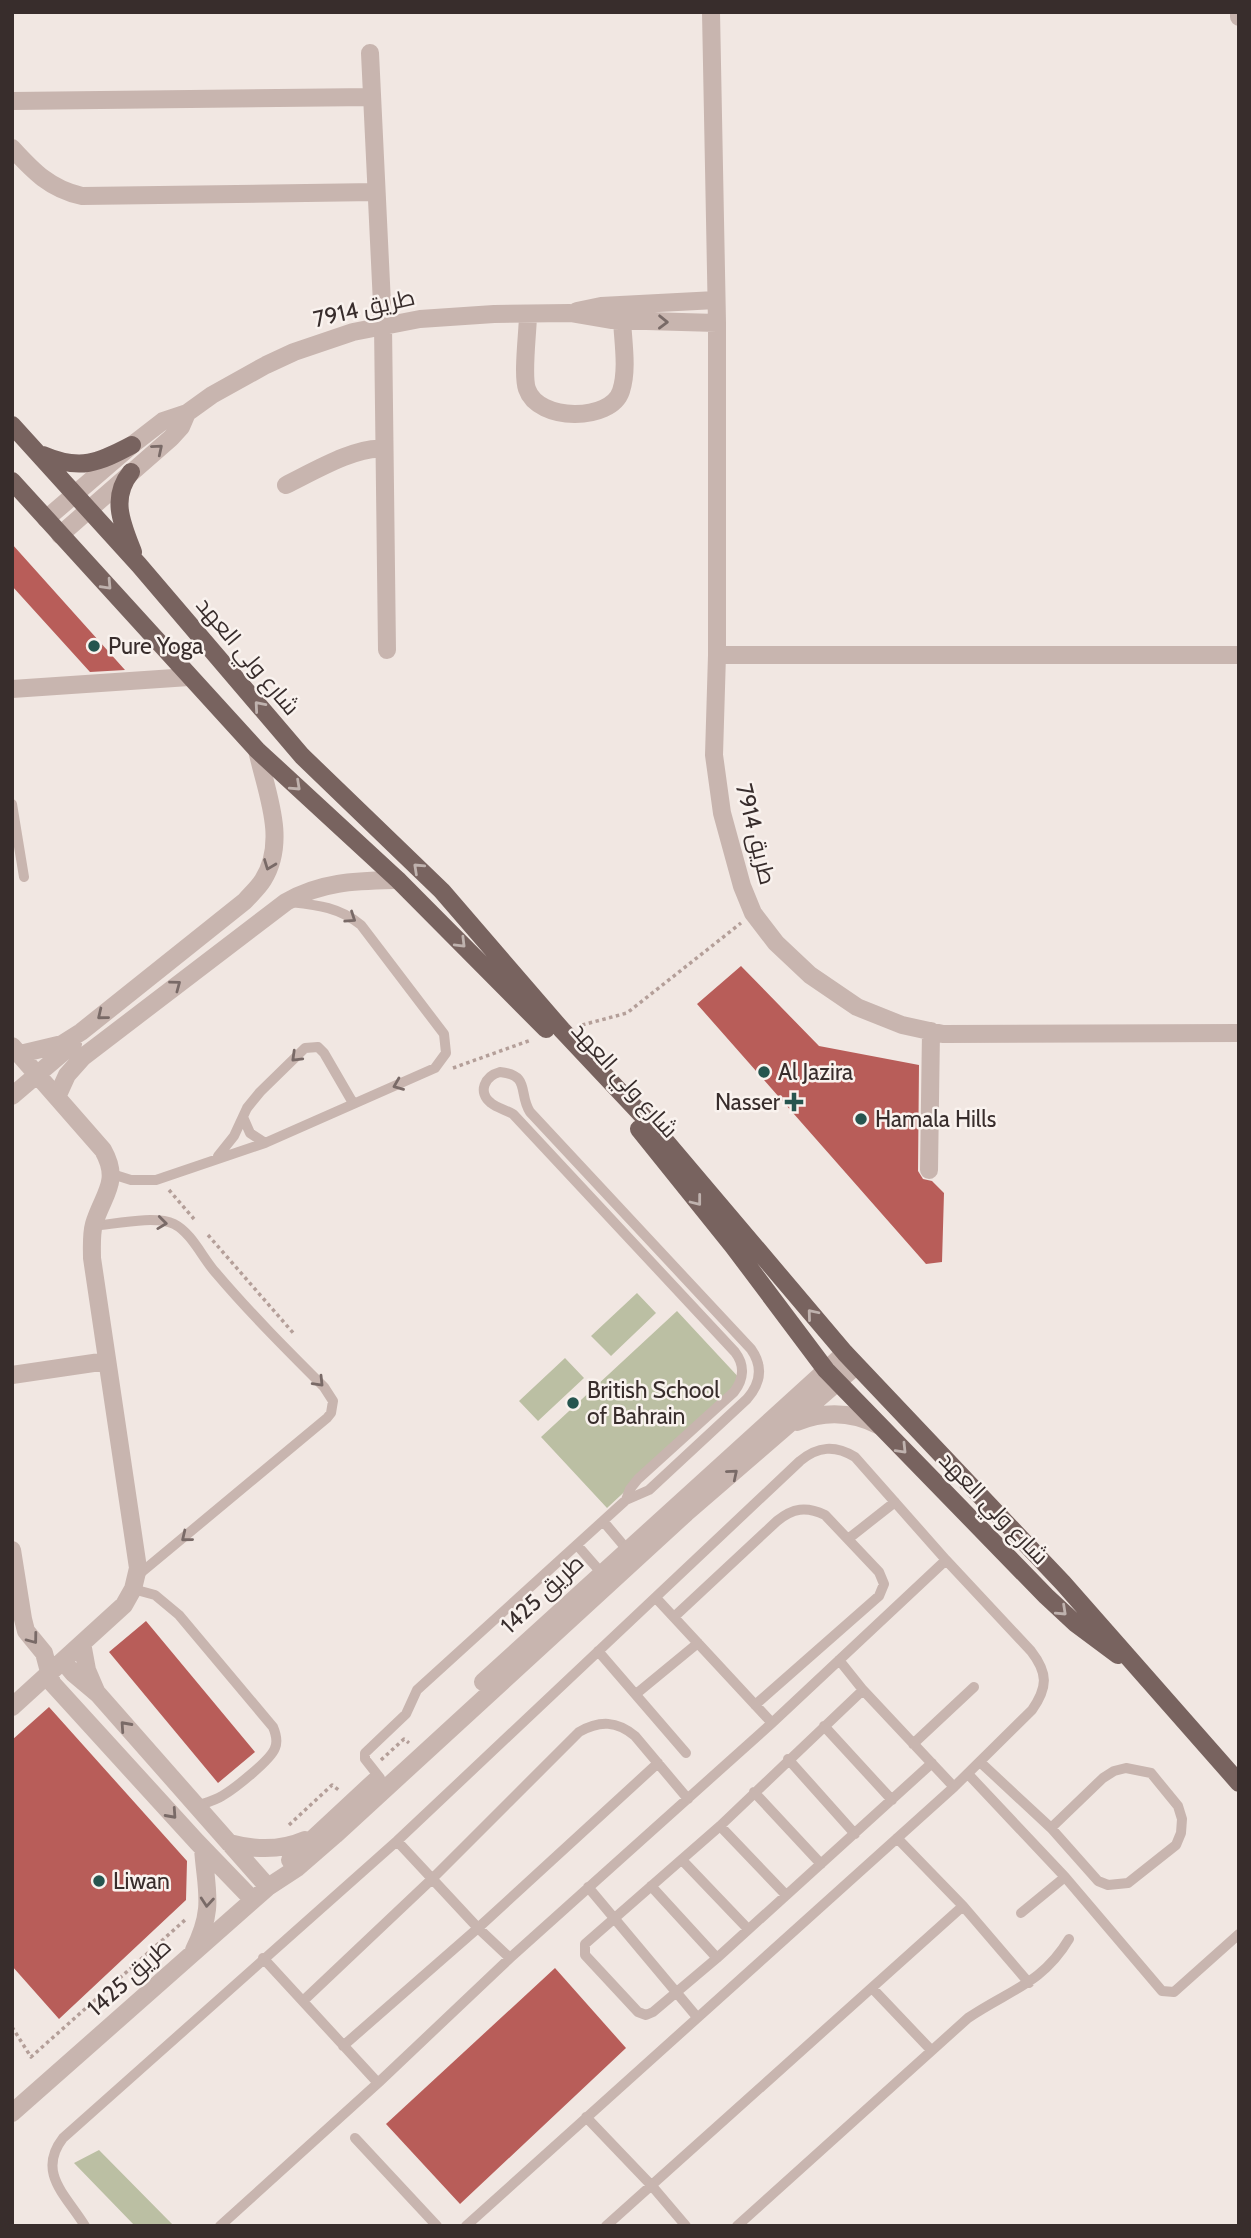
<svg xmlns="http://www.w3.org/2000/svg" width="1251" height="2238" viewBox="0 0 1251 2238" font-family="Cabin,Cairo,sans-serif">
	<rect width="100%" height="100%" fill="#f1e7e2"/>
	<!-- green -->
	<path fill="#bbbfa3" d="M637,1293l19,20 -45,43 -20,-20z
		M677,1311l66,71 -136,126 -66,-71z
		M565,1358l19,20 -46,43 -19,-20z
		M99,2150l75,76h-39l-61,-63z"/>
	<!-- building -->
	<path fill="#b85d59" d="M12,544l113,126 -35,2 -78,-86z
		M741,966l78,80 100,19 -1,106 5,8 9,2 12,12 -2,69 -16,2 -229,-260z
		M146,1621l109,131 -37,31 -109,-131z
		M49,1707l138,154 -1,39 -127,119 -47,-53v-226z
		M555,1968l71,80 -166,156 -74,-80z"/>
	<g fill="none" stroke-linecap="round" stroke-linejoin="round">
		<!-- path -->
		<path stroke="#b49f99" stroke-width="3.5" stroke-dasharray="3.5 3.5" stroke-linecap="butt" d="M582,1025l45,-12 114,-90
			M453,1068l78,-28
			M169,1190l25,29
			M208,1235l87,100
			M381,1760l23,-21 5,4
			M289,1825l43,-40 8,6
			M12,2027l19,30 154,-137"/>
		<!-- service -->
		<path stroke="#c8b5af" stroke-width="10" d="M12,804l12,73
			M500,1072c31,3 18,22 30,40l221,237c12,17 10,34 -4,50l-98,91 -23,10 4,-11 8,-10 96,-87c10,-13 11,-27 1,-40l-222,-238c-7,-4 -16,-6 -22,-11 -14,-11 -6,-27 9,-31z
			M243,1117l7,16 15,10
			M218,1156l16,-20 13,-28 13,-16 45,-44 13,-1 6,6 29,50
			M112,1174l19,6h25l109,-37 170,-75 11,-15 -2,-19 -83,-109c-22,-18 -44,-20 -71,-23
			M94,1226c21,-2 61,-11 80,-2 18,9 29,35 42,49 34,40 71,77 108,114l9,14 -2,12 -4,5 -190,158
			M603,1521l27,32
			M848,1539l47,-37
			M577,1545l28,32
			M133,1589l22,6 24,20 94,112c3,7 5,14 2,21 -4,12 -41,41 -53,48 -8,5 -17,7 -26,10
			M656,1598l116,125
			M674,1617l103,-96c16,-13 29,-15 48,-6l54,57 5,12 -5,12 -124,109
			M598,1651l88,102
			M839,1660l24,30 91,97
			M863,1690l-143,136 -135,118v11l53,57 8,3 7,-3 64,-54 215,-195
			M636,1694l62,-51
			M824,1726l68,74
			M913,1744l61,-57
			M788,1759l67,75
			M980,1762l71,66 47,53 10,4 20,-2 48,-38 5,-12 1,-14 -4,-13 -27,-33 -25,-5 -12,3 -11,7 -52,50
			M968,1774l97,103 97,114 12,1 65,-58
			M380,1778l-15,-19v-6l41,-39 11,-24 209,-190
			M754,1792l67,72
			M720,1826l66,69
			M897,1838l66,68 66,77
			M397,1841l81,87 32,30
			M682,1860l66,69
			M651,1886l66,72
			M588,1887l109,130
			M1021,1913l44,-36
			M263,1958l115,125
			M872,1988l59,62
			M303,2001l129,-122 147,-147c21,-12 38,-11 56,4l53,63
			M343,2046l135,-118 180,-165
			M586,2117l66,69 34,40
			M355,2138l82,88
			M85,2226c-18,-30 -49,-53 -22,-88l334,-297 403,-380c18,-15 35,-16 55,-4l91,103 85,91c17,22 17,36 1,59l-78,77 -488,439
			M220,2226l158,-143 132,-125 262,-235 174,-163
			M606,2226l357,-320
			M737,2226l231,-208c41,-28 74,-34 101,-79"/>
		<!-- minor -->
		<path stroke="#c8b5af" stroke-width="18" d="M711,12l6,311v332l-3,100 8,58 20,73 11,27 23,30 34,32 47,32 45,18 41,9 296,-1
			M1239,12v5
			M370,53l13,272 4,325
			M12,101l360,-4
			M12,148c21,23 38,41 70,48l294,-4
			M577,311l24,-5 115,-6
			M528,314c0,17 -6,61 -1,75 11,33 84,33 94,2 7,-21 2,-49 1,-71
			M286,485c25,-12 70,-39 97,-36
			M46,519l86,-74 31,-24 24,-8 25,-18 54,-30 28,-13 59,-20 67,-13 74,-5 76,-1 41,7 106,3
			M60,535l111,-97 10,-11 6,-14
			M717,655h522
			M12,689l177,-12
			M12,1046l91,104c18,32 0,44 -9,74 -3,11 -2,23 -2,34l46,310 -5,21 -9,16 -112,102
			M20,1054l42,-10 19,-12 164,-131c6,-7 13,-13 18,-21 25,-40 3,-88 -6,-130
			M12,1096l61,-52
			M57,1097l10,-22 16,-18 203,-155c36,-21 71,-21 112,-22
			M929,1170l2,-139
			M12,1375l95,-14
			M797,1422c29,-12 56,-10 83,4
			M12,1550l11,69 3,12 18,22 8,30 145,159 56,58
			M82,1643l5,27 9,21
			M63,1661l10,12 25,21 170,193
			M483,1682l362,-329
			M229,1843c26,7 51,8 76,-3
			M290,1860l85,-79
			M194,1950c21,-42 12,-59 9,-102
			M12,2113l256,-226 29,-19 38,-33 351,-322 170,-147"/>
		<!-- primary -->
		<path stroke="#78635f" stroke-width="18" d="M12,425l127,140 163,191 140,135 120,139 95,101 188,222 218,230 176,200
			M43,455c37,16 55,8 89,-10
			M131,472c-21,26 -9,52 2,80
			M12,481l245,269 141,130 148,149
			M639,1129l94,117 93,124 220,226 29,27 43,32"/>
	</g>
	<!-- one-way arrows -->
	<defs><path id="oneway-chevron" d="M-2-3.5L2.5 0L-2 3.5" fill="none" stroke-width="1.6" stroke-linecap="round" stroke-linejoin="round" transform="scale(1.75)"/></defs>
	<g stroke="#796a67">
		<use href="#oneway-chevron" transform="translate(663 322) rotate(1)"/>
		<use href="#oneway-chevron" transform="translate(158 449) rotate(-40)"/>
		<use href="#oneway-chevron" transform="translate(269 865) rotate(111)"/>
		<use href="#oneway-chevron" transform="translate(351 918) rotate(34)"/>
		<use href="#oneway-chevron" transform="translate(176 985) rotate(-37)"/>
		<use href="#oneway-chevron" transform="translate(102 1015) rotate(141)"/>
		<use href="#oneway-chevron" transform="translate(296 1057) rotate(136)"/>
		<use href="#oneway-chevron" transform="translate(398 1085) rotate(158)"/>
		<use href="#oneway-chevron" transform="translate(162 1223) rotate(7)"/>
		<use href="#oneway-chevron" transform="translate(319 1382) rotate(46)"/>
		<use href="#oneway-chevron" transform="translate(733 1474) rotate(-40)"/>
		<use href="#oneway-chevron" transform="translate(186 1537) rotate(141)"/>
		<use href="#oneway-chevron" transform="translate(33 1639) rotate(53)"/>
		<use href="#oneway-chevron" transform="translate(125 1726) rotate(-132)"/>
		<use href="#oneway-chevron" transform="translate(172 1814) rotate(48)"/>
		<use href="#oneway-chevron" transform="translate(207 1902) rotate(95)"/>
	</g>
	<g stroke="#bfb2ae">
		<use href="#oneway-chevron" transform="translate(107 585) rotate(47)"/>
		<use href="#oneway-chevron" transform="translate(259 706) rotate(-131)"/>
		<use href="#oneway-chevron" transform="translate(296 786) rotate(43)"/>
		<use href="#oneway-chevron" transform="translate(418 868) rotate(-137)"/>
		<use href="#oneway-chevron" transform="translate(461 943) rotate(45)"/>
		<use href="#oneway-chevron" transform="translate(697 1201) rotate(52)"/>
		<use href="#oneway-chevron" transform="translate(812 1314) rotate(-130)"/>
		<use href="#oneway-chevron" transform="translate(902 1449) rotate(46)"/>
		<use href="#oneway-chevron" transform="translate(1062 1611) rotate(43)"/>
	</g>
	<!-- markers -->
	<g fill="#26554f" stroke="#f9f2ee" stroke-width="2.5">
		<circle cx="94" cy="646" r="7"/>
		<circle cx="764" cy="1072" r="7"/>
		<path d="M790.5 1091.5h7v7h7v7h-7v7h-7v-7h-7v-7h7z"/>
		<circle cx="861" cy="1119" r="7"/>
		<circle cx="573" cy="1403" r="7"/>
		<circle cx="99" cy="1881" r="7"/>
	</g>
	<g text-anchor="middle" stroke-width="5" stroke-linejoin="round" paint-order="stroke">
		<!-- street labels -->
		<g font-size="23" fill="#382d2c" stroke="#f9f2ee">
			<text transform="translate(364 308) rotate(-13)" y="8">طريق 7914</text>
			<text transform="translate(248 656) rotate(50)" y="8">شارع ولي العهد</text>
			<text transform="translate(756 834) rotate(76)" y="8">طريق 7914</text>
			<text transform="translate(625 1080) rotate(48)" y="8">شارع ولي العهد</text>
			<text transform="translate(994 1508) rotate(46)" y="8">شارع ولي العهد</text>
			<text transform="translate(542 1594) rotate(-43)" y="8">طريق 1425</text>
			<text transform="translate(129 1977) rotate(-42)" y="8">طريق 1425</text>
		</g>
		<!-- poi labels -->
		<g font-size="23" fill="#382d2c" stroke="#f9f2ee" text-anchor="start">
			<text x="108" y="654">Pure Yoga</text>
			<text x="778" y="1080">Al Jazira</text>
			<text x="780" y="1110" text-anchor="end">Nasser</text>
			<text x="875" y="1127">Hamala Hills</text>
			<text x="587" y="1398">British School<tspan x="587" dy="26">of Bahrain</tspan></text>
			<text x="113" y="1889">Liwan</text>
		</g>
	</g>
	<!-- border -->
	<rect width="1251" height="2238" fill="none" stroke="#382d2c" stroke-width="28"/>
</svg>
